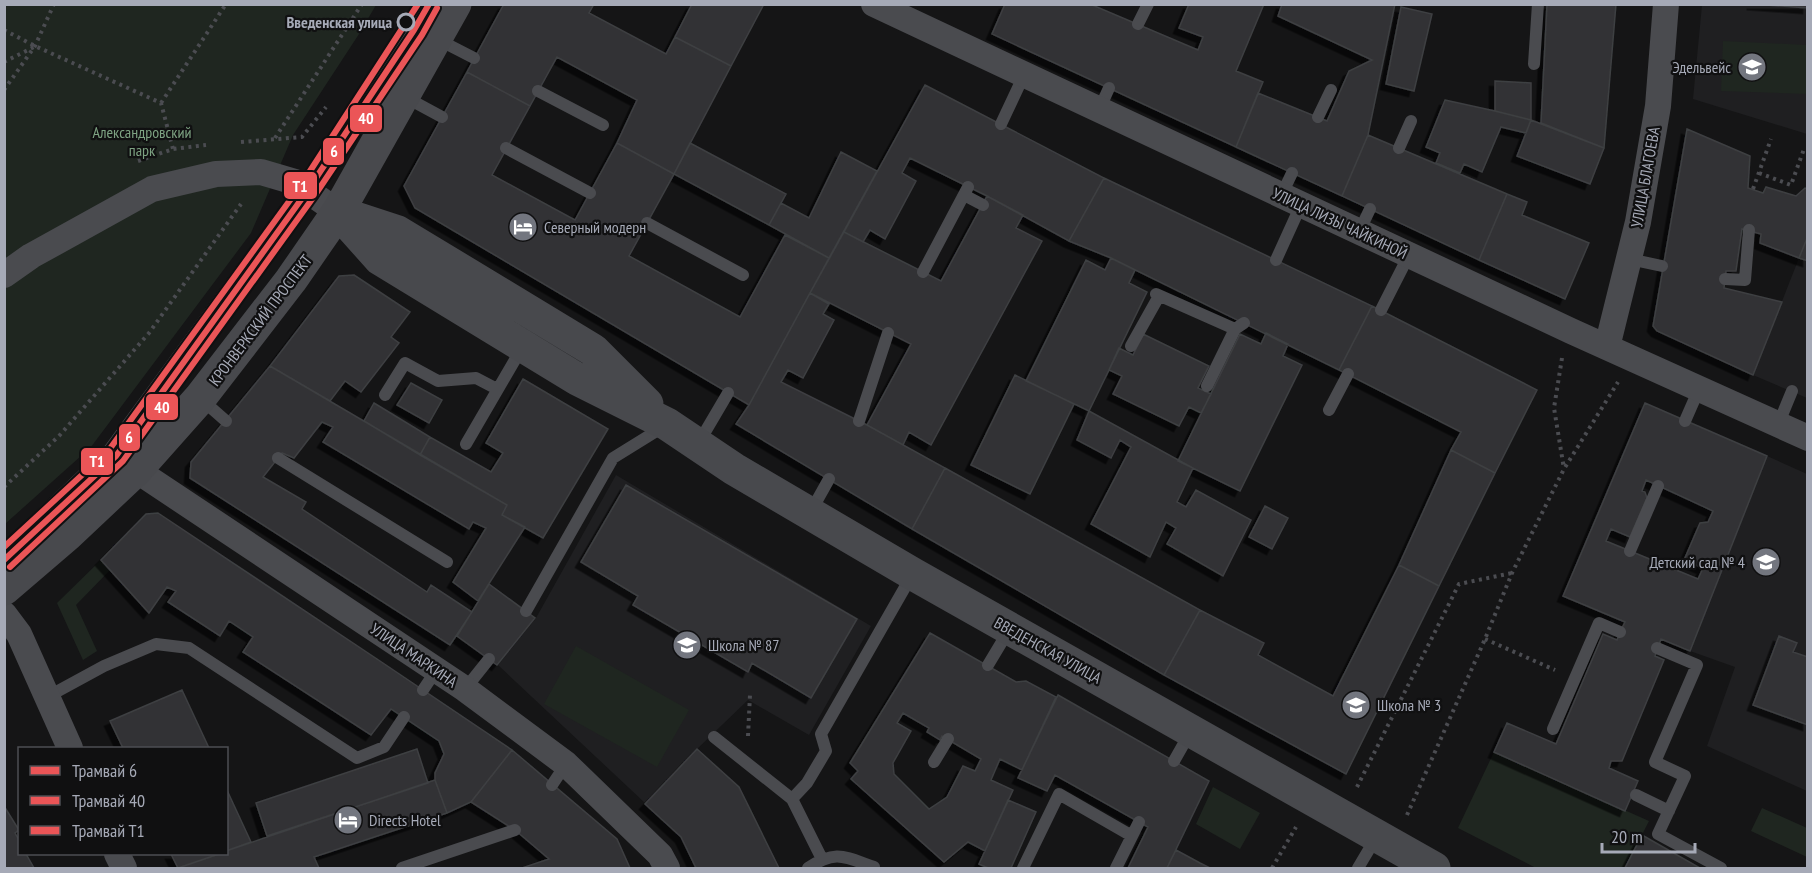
<svg xmlns="http://www.w3.org/2000/svg" width="1812" height="873" viewBox="0 0 1812 873" font-family="'PT Sans Narrow',sans-serif">
	<defs>
		<filter id="shadow"><feDropShadow dx="-5.5" dy="5.5" stdDeviation="0" flood-color="#0009"/></filter>
	</defs>
	<rect width="100%" height="100%" fill="#151516"/>
	<!-- built -->
	<path fill="#1f1f21" d="M1702,5h105v129l-114,-35z
		M1799,258l8,3v137l-54,-23z
		M1767,456l40,18v317l-100,-45 28,-79 -45,-16z
		M616,475l255,151 -62,109 -61,-35 -51,49 -52,54 -147,-138 38,-47z"/>
	<!-- green -->
	<path fill="#1f2620" d="M4,5h372l-17,29 -66,101 -42,98 -160,214 -86,77z
		M1723,41l84,4v49l-86,-3z
		M101,560l9,10 -34,35 21,46 -14,9 -26,-57z
		M576,646l113,64 -32,57 -113,-63z
		M1494,752l155,69 -24,47h-89l-78,-40z
		M1213,787l47,26 -20,36 -44,-25z
		M1762,808l45,20v29l-56,-26z"/>
	<!-- building -->
	<path fill="#333335" stroke="#3e3f42" stroke-width="1.5" fill-rule="evenodd" filter="url(#shadow)" d="M504,4h90l-5,9 77,41 9,-17 56,29 -57,108 -57,-31 20,-43 -80,-43 -27,49 -63,-34z
		M692,4h72l-33,62 -56,-29z
		M1005,4h85l108,46 5,-13 -24,-9 10,-24h75l-28,67 27,11 -27,65 -244,-113z
		M1282,4h113l-27,131 -26,61 -106,-49 22,-54 69,28 22,-50 23,-11 -94,-44z
		M1547,4h69l-12,144 -63,-25z
		M1752,4h56v4z
		M1401,7l31,7 -18,77 -28,-7z
		M467,72l63,34 -38,69 83,45 42,-77 57,31 -45,82 111,61 45,-82 44,23 -80,147 -334,-197 -11,-22z
		M1495,81l36,2v37l-36,-9z
		M925,85l179,93 -35,63 -82,-45 -77,-38 -8,15 14,8 -31,58 -15,-9 -7,12 -19,-10z
		M1445,100l50,11 36,9 -5,13 -25,-6 -19,45 -18,-8 -4,9 -24,-10 4,-10 -14,-6z
		M1531,120l73,28 -14,36 -73,-28z
		M1687,129l63,27 -2,32 15,5 3,-6 30,9 9,-8 3,1v47l-9,22 -39,-15 1,-9 -19,-5 -6,42h-10l-2,17 58,14 -29,73 -96,-44 -4,-5z
		M1368,135l139,59 -28,66 -137,-64z
		M690,143l96,51 -17,31 -95,-51z
		M841,152l36,19 -48,87 -60,-33 12,-22 28,15z
		M1104,178l268,128 -33,64 -228,-112 -42,-17z
		M1507,194l20,8 -5,13 67,28 -24,56 -86,-39z
		M987,196l36,19 -7,13 26,13 -111,204 -22,-13 -6,13 -36,-20 44,-81 -101,-51 34,-61 97,49z
		M1808,236v25l-9,-3z
		M1111,258l24,12 -6,13 18,9 -58,119 -63,-30 60,-121 19,10z
		M354,275l56,37 -19,25 8,6 -38,49 -16,-11 -15,20 -60,-35 69,-90z
		M810,293l19,11 -6,10 11,6 -31,58 -15,-8 -7,12 86,43 78,43 -33,61 -176,-105 13,-19z
		M1372,306l165,84 -42,83 -44,-23 10,-18 -122,-62z
		M1266,333l22,11 -5,12 19,9 -62,126 -62,-30 62,-127 21,10z
		M1143,334l66,32 -11,22 13,6 -10,19 -12,-6 -10,19 -66,-32 9,-18 -13,-6 10,-22 14,7z
		M270,366l237,139 -5,10 23,12 -47,74 -25,-19 33,-54 -13,-6 -4,7 -146,-87 10,-15 -11,-5 -28,36 -12,-5 -19,24 43,25 -4,7 125,83 4,-7 41,27 -22,33 -260,-167 1,-16z
		M1015,375l59,29 -44,90 -59,-29z
		M523,379l85,50 -65,109 -41,-23 5,-10 -87,-50 10,-18 61,35 12,-19 -17,-10z
		M411,383l31,17 -13,23 -32,-18z
		M374,403l56,34 -10,18 -56,-34z
		M1645,403l122,53 -77,195 -29,-12 -6,17 9,4 -42,101h-11l-2,7 29,13 -13,30 -131,-59 13,-29 49,21 47,-110 14,6 3,-8 5,-10 -62,-26zM1646,480l67,31 -5,11 -8,1 -16,37 19,8 -5,11 -92,-38 5,-12 19,8 17,-39 -2,-6 -3,-1z
		M1089,411l104,57 -16,34 9,5 10,-17 55,30 -28,56 -56,-32 9,-16 -10,-6 -16,35 -59,-33 40,-77 -11,-7 -9,18 -34,-18z
		M1451,450l44,23 -56,113 -40,-21z
		M945,468l255,142 -36,65 -252,-146z
		M626,485l231,134 -46,79 -59,-35 -4,9 -115,-67 5,-9 -57,-34z
		M1265,506l23,12 -16,31 -23,-12z
		M158,513l219,146 135,91 -41,52 -24,11 -12,-33v-7l9,-19 -5,-13 -48,-32 -20,26 -128,-83 10,-15 -24,-16 -9,15 -52,-34 8,-11 -9,-4 -18,26 -48,-53 45,-46z
		M1399,565l40,21 -93,188 -182,-99 36,-65 64,33 -6,12 75,41z
		M489,584l46,34 -38,47 -40,-29z
		M930,633l86,49 10,-1 30,16 -34,73 -22,-11 -9,21 22,10 -28,61 -17,-9 -24,20 -93,-83 7,-8 -8,-8zM903,713l26,15 -2,4 13,8 2,-4 39,23 -6,12 -12,-5 -16,31 -18,12 -35,-35 -1,-11 18,-32 -14,-8z
		M1779,636l18,7 -4,9 15,5v68l-55,-20z
		M182,690l27,58h-86l-13,-27z
		M1058,695l151,86 -42,87h-39l20,-41 -93,-52 -8,16 -29,-13z
		M417,749l11,34 -161,53 -11,-33z
		M697,749l42,38 40,81h-83l-15,-31 -36,-33z
		M512,750l105,89 13,29h-108l27,-9 -34,-29 -44,-28z
		M435,780l12,33 -133,44 5,11h-141l41,-14h7v-3z
		M226,788l25,54 -25,9z
		M1008,800l28,12 -25,56h-23l-9,-4z
		M4,806l15,24 -4,3 5,9v12h6l8,14h-30z
		M1642,835l58,33h-75z
		M1176,850l24,13 10,5h-43z
		M171,854h48l-41,14z"/>
	<g fill="none" stroke-linecap="round" stroke-linejoin="round">
		<!-- path -->
		<path stroke="#4b4c51" stroke-width="4" stroke-dasharray="3 4.5" stroke-linecap="butt" d="M4,30l31,16 126,57 12,46
			M4,62l30,-15
			M4,90l31,-44 19,-42
			M161,103l65,-99
			M275,138l87,-134
			M241,142l61,-5 24,-30
			M138,161l35,-12 33,-4
			M1759,173l32,12 13,-36
			M1753,189l18,-50
			M1562,358l-8,50 10,61
			M4,487l55,-51 90,-103 92,-129
			M1485,639l70,31
			M748,736l2,-41
			M1357,787l102,-203 53,-11
			M1407,815l78,-176 27,-66 52,-104 54,-87
			M1272,868l24,-41"/>
		<!-- lane -->
		<path stroke="#4a4b4f" stroke-width="12" d="M1138,24l10,-20
			M437,39l37,19
			M1534,64l4,-60
			M538,91l65,34
			M405,97l37,20
			M1099,110l10,-22
			M1318,117l13,-27
			M1001,124l23,-49
			M506,148l84,45
			M1399,148l12,-27
			M964,195l19,10
			M1281,196l11,-23
			M647,223l96,52
			M1359,232l11,-23
			M1629,259l33,7
			M1276,260l25,-55
			M923,272l45,-85
			M1725,279l20,1 4,-50
			M1156,294l79,35
			M1381,310l28,-55
			M1131,346l28,-50
			M1207,386l28,-57 9,-6
			M385,395l20,-32 33,18 38,-3 21,11
			M201,399l25,22
			M1329,410l19,-36
			M859,421l29,-88
			M1685,421l14,-32
			M1778,425l14,-34
			M466,444l57,-98
			M698,444l30,-51
			M278,458l169,104
			M810,513l19,-34
			M4,550l106,-101 192,-262 118,-183
			M1630,551l28,-65
			M526,611l87,-153 50,-31
			M1657,648l40,17 -42,97 30,14 -27,58 63,34
			M988,665l21,-35
			M465,689l24,-30
			M423,690l14,-21
			M47,697l57,-31 52,-22 33,4 168,110 27,-11 20,-30
			M1553,729l46,-106 21,9
			M714,737l78,62 30,60
			M1174,761l17,-30
			M934,762l14,-23
			M552,785l14,-21
			M1636,795l33,16
			M792,799l15,-16 19,-32 -5,-17 91,-159
			M402,868l113,-38
			M808,868c28,-19 37,-11 66,-1
			M1023,868l36,-74 73,42
			M1116,868l23,-46
			M1358,868l19,-32"/>
		<!-- street -->
		<path stroke="#4a4b4f" stroke-width="26" d="M874,4l697,327 237,107
			M4,275l27,-19 121,-67 64,-15 45,-2 34,10 43,30
			M1607,347l31,-125 20,-116 8,-102
			M136,470l329,219 101,75 94,91 7,13
			M4,614l15,20 51,114
			M117,854l7,14"/>
		<!-- secondary -->
		<path stroke="#48494d" stroke-width="33" d="M338,212l42,47 197,120 90,45 67,45 179,105 521,294
			M340,213l58,19 195,118 54,54
			M4,589l63,-54 69,-65 64,-72 91,-118 47,-68 117,-208"/>
		<!-- tram-1 casing -->
		<g stroke="#101011" stroke-width="10">
			<path id="tram-1" d="M4,560l112,-104 192,-266 106,-160 15,-26"/>
		</g>
		<!-- tram-2 casing -->
		<g stroke="#101011" stroke-width="10">
			<path id="tram-2" d="M10,567l113,-106 192,-266 107,-160 15,-27"/>
		</g>
		<!-- tram-3 casing -->
		<g stroke="#101011" stroke-width="10">
			<path id="tram-3" d="M4,547l105,-97 192,-265 117,-181"/>
		</g>
		<!-- tram-1 -->
		<use href="#tram-1" stroke="#eb5557" stroke-width="6"/>
		<!-- tram-2 -->
		<use href="#tram-2" stroke="#eb5557" stroke-width="6"/>
		<!-- tram-3 -->
		<use href="#tram-3" stroke="#eb5557" stroke-width="6"/>
	</g>
	<!-- icons -->
	<defs>
		<g id="school-disc" transform="scale(1.5)"><circle r="9.5" fill="#73767f" stroke="#101011"/><path d="M0-5L7-2L0 1L-7-2ZM-4 1L0 2.5L4 1V4Q0 6-4 4Z" fill="#fff"/></g>
		<g id="hotel-disc" transform="scale(1.5)"><circle r="9.5" fill="#73767f" stroke="#101011"/><path d="M-6-4.5h1.5V1H6V5H4.5V3h-9V5H-6ZM-4 0a1.8 1.8 0 1 1 3.6 0ZM.5 0V-2.5h3Q6-2.5 6 0Z" fill="#fff"/></g>
	</defs>
	<g fill-rule="evenodd">
		<use href="#school-disc" x="1752" y="67"/>
		<use href="#hotel-disc" x="523" y="227"/>
		<use href="#school-disc" x="1766" y="562"/>
		<use href="#school-disc" x="687" y="645"/>
		<use href="#school-disc" x="1356" y="705"/>
		<use href="#hotel-disc" x="348" y="820"/>
	</g>
	<!-- markers -->
	<circle fill="#101011" stroke="#a6aab7" stroke-width="3" cx="406" cy="22" r="8"/>
	<g text-anchor="middle" stroke-width="4.5" stroke-linejoin="round" paint-order="stroke">
		<!-- stop labels -->
		<g font-size="16" font-weight="bold" fill="#a6aab7" stroke="#101011" text-anchor="end">
			<text x="392" y="28">Введенская улица</text>
		</g>
		<!-- poi labels -->
		<g font-size="16" fill="#a6aab7" stroke="#101011" text-anchor="start">
			<text x="1731" y="73" text-anchor="end">Эдельвейс</text>
			<text x="544" y="233">Северный модерн</text>
			<text x="1745" y="568" text-anchor="end">Детский сад № 4</text>
			<text x="708" y="651">Школа № 87</text>
			<text x="1377" y="711">Школа № 3</text>
			<text x="369" y="826">Directs Hotel</text>
		</g>
		<!-- park labels -->
		<g font-size="16" fill="#7da282" stroke="#101011">
			<text x="142" y="138">Александровский<tspan x="142" dy="18">парк</tspan></text>
		</g>
		<!-- street labels -->
		<g font-size="16" fill="#a6aab7" stroke="#101011">
			<text transform="translate(1645 177) rotate(-80)" y="6">УЛИЦА БЛАГОЕВА</text>
			<text transform="translate(1340 223) rotate(25)" y="6">УЛИЦА ЛИЗЫ ЧАЙКИНОЙ</text>
			<text transform="translate(260 320) rotate(-53)" y="6">КРОНВЕРКСКИЙ ПРОСПЕКТ</text>
			<text transform="translate(1048 650) rotate(29)" y="6">ВВЕДЕНСКАЯ УЛИЦА</text>
			<text transform="translate(414 655) rotate(34)" y="6">УЛИЦА МАРКИНА</text>
		</g>
	</g>
	<g stroke="#101011" stroke-width="2">
		<rect x="349" y="104" width="34" height="29" rx="6" fill="#eb5557"/>
		<rect x="322" y="137" width="23" height="29" rx="6" fill="#eb5557"/>
		<rect x="283" y="171" width="35" height="29" rx="6" fill="#eb5557"/>
		<rect x="145" y="393" width="34" height="28" rx="6" fill="#eb5557"/>
		<rect x="118" y="423" width="23" height="29" rx="6" fill="#eb5557"/>
		<rect x="80" y="447" width="34" height="29" rx="6" fill="#eb5557"/>
	</g>
	<g font-size="16" text-anchor="middle" font-weight="bold" fill="#fff">
		<text x="366" y="124">40</text>
		<text x="334" y="157">6</text>
		<text x="300" y="192">Т1</text>
		<text x="162" y="413">40</text>
		<text x="129" y="443">6</text>
		<text x="97" y="467">Т1</text>
	</g>
	<!-- border -->
	<rect width="1812" height="873" fill="none" stroke="#a6aab7" stroke-width="12"/>
	<!-- legend -->
	<rect x="18" y="747" width="210" height="108" fill="#101011" stroke="#4c4e53" stroke-width="1.5"/>
	<rect x="30" y="766" width="30" height="9" fill="#eb5557" stroke="#4c4e53" stroke-width="1.5"/>
	<text x="72" y="777" font-size="18" fill="#a6aab7">Трамвай 6</text>
	<rect x="30" y="796" width="30" height="9" fill="#eb5557" stroke="#4c4e53" stroke-width="1.5"/>
	<text x="72" y="807" font-size="18" fill="#a6aab7">Трамвай 40</text>
	<rect x="30" y="826" width="30" height="9" fill="#eb5557" stroke="#4c4e53" stroke-width="1.5"/>
	<text x="72" y="837" font-size="18" fill="#a6aab7">Трамвай Т1</text>
	<!-- scale -->
	<path d="M1602 843v9h93v-9" fill="none" stroke="#a6aab7" stroke-width="3"/>
	<text x="1611" y="843" font-size="18" fill="#a6aab7" stroke="#101011" stroke-width="4.5" paint-order="stroke">20 m</text>
</svg>
